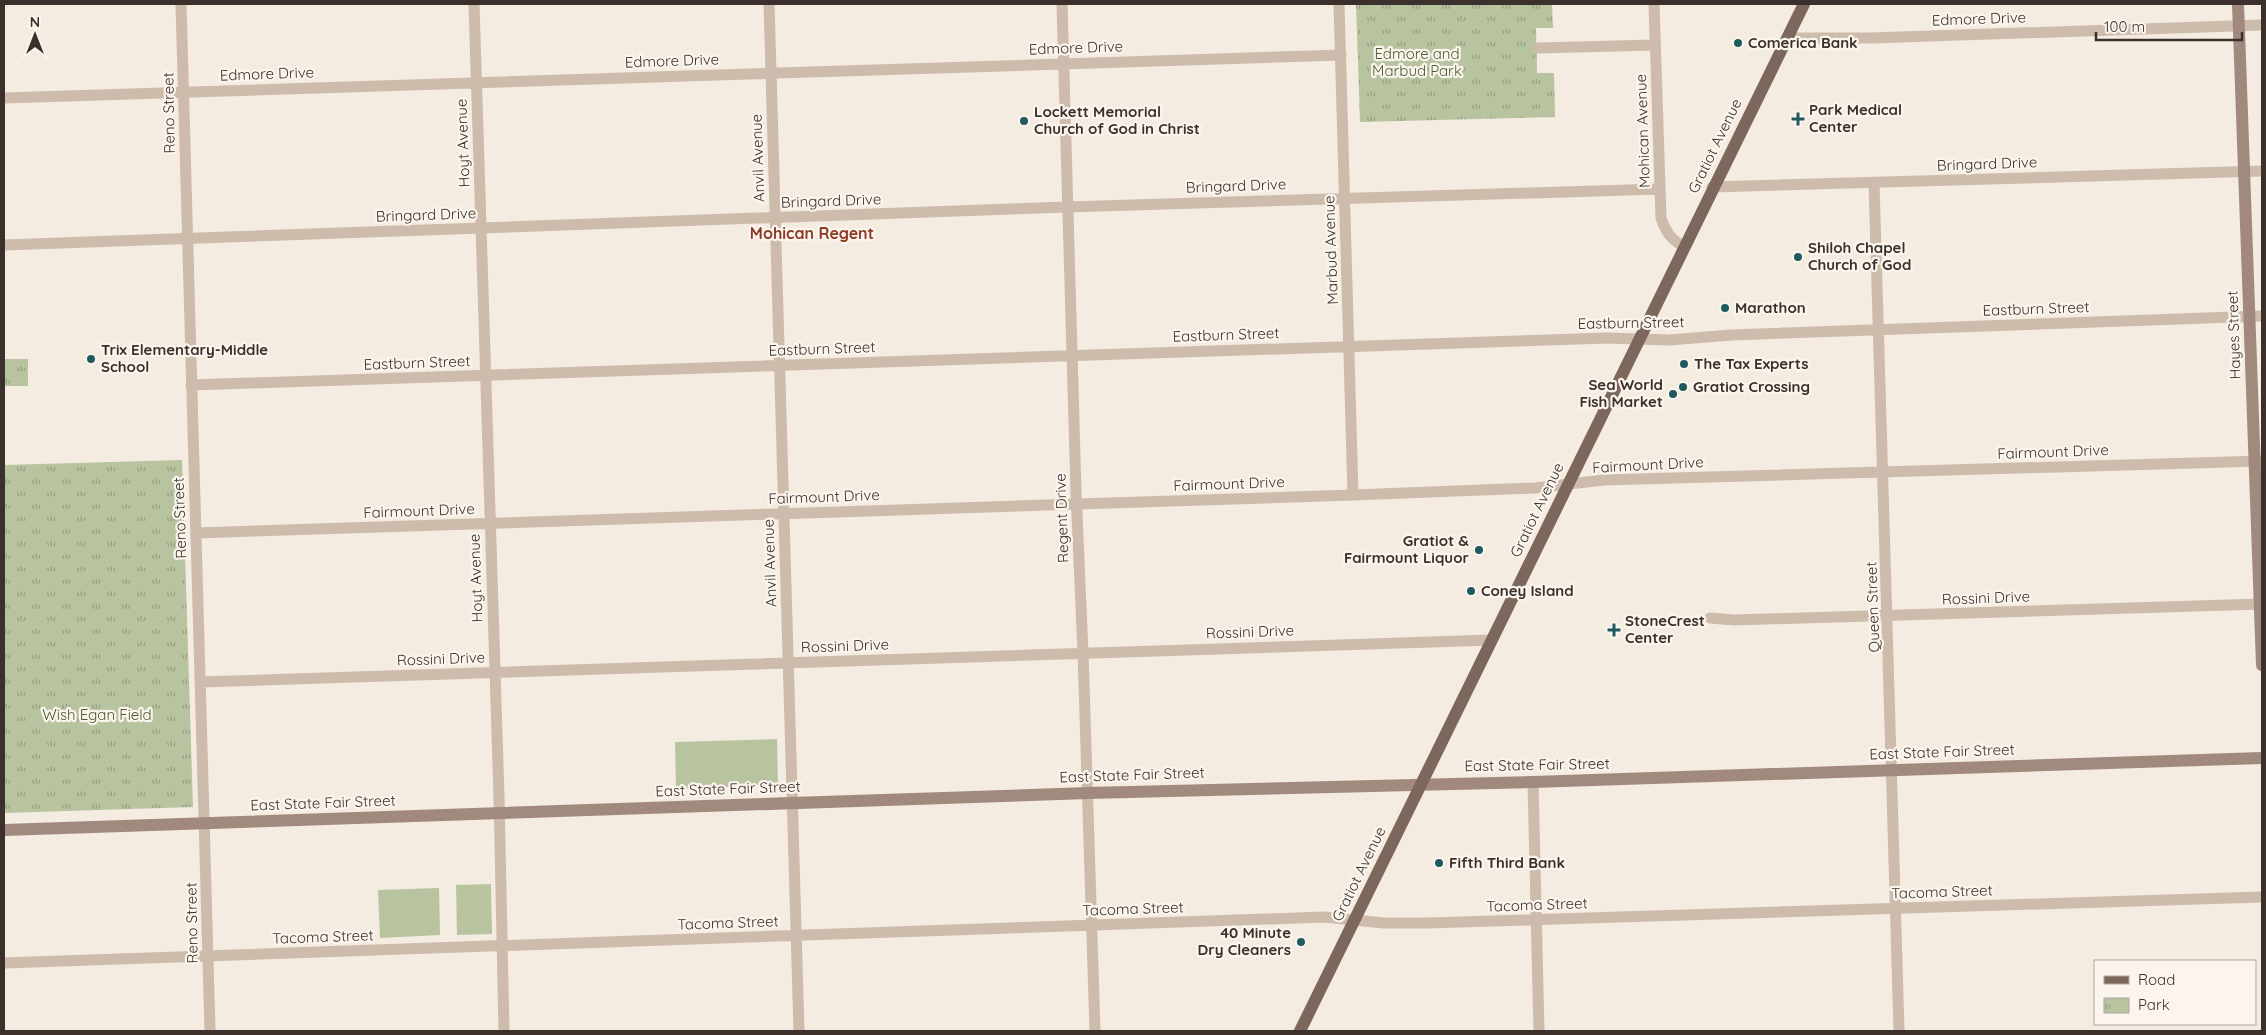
<svg xmlns="http://www.w3.org/2000/svg" width="2266" height="1035" viewBox="0 0 2266 1035" font-family="Quicksand,sans-serif">
	<defs>
		<pattern id="park-tufts" width="24" height="20" patternUnits="userSpaceOnUse" patternTransform="scale(1.25)"><rect width="24" height="20" fill="#b8c4a0"/><path d="M3 7l-1-3M5 7V3M7 7l1-3M15 17l-1-3M17 17v-4M19 17l1-3" fill="none" stroke="#97a083"/></pattern>
	</defs>
	<rect width="100%" height="100%" fill="#f4ebe1"/>
	<!-- grass -->
	<path fill="#b8c4a0" d="M777,739l1,46 -102,4 -1,-47z
		M491,884l1,50 -35,1 -1,-50z
		M439,888l1,47 -60,3 -2,-48z"/>
	<!-- park -->
	<path fill="url(#park-tufts)" d="M1356,4h196l1,24h-17l1,45h17l1,44 -195,5z
		M4,359h24v27h-24z
		M182,460l11,347 -189,6v-348z"/>
	<g fill="none" stroke-linecap="round" stroke-linejoin="round">
		<!-- street -->
		<path stroke="#cdbbac" stroke-width="11" d="M181,4l29,1027
			M474,4l25,793 5,234
			M769,4l30,1027
			M1062,4l14,488 7,160 12,379
			M1339,4l14,491
			M1654,4l7,214c5,15 10,21 23,29
			M1787,38h84l391,-13
			M1538,48l117,-3
			M4,98l1337,-43
			M1874,183l25,848
			M1712,187l550,-16
			M4,245l1063,-38 593,-18
			M191,385l1416,-47 62,2 62,-5 531,-19
			M196,533l1157,-38 182,-7 69,-8 658,-19
			M1710,618l24,2 528,-16
			M200,682l1292,-42
			M1533,782l6,249
			M4,963l1320,-46 60,6h44l834,-26"/>
		<!-- secondary -->
		<path stroke="#a18a7d" stroke-width="12" d="M2238,4l24,661
			M4,830l1084,-37 445,-11 729,-24"/>
		<!-- primary -->
		<path stroke="#7d675c" stroke-width="12" d="M1300,1031l504,-1027"/>
	</g>
	<!-- markers -->
	<g fill="#1f5a5e" stroke="#fbf5ee" stroke-width="2">
		<circle cx="1738" cy="43" r="5"/>
		<path d="M1795.5 111.5h5v5h5v5h-5v5h-5v-5h-5v-5h5z"/>
		<circle cx="1024" cy="121" r="5"/>
		<circle cx="1798" cy="257" r="5"/>
		<circle cx="1725" cy="308" r="5"/>
		<circle cx="91" cy="359" r="5"/>
		<circle cx="1684" cy="364" r="5"/>
		<circle cx="1683" cy="387" r="5"/>
		<circle cx="1673" cy="394" r="5"/>
		<circle cx="1479" cy="550" r="5"/>
		<circle cx="1471" cy="591" r="5"/>
		<path d="M1611.5 622.5h5v5h5v5h-5v5h-5v-5h-5v-5h5z"/>
		<circle cx="1439" cy="863" r="5"/>
		<circle cx="1301" cy="942" r="5"/>
	</g>
	<g text-anchor="middle" stroke-width="4.5" stroke-linejoin="round" paint-order="stroke">
		<!-- street labels -->
		<g font-size="15" fill="#3b302b" stroke="#fbf5ee">
			<text transform="translate(1979 19) rotate(-2)" y="5">Edmore Drive</text>
			<text transform="translate(1076 48) rotate(-2)" y="5">Edmore Drive</text>
			<text transform="translate(672 61) rotate(-2)" y="5">Edmore Drive</text>
			<text transform="translate(267 74) rotate(-2)" y="5">Edmore Drive</text>
			<text transform="translate(169 113) rotate(-91)" y="5">Reno Street</text>
			<text transform="translate(1643 131) rotate(-92)" y="5">Mohican Avenue</text>
			<text transform="translate(463 143) rotate(-92)" y="5">Hoyt Avenue</text>
			<text transform="translate(1715 146) rotate(-64)" y="5">Gratiot Avenue</text>
			<text transform="translate(758 158) rotate(-92)" y="5">Anvil Avenue</text>
			<text transform="translate(1987 164) rotate(-2)" y="5">Bringard Drive</text>
			<text transform="translate(1236 186) rotate(-2)" y="5">Bringard Drive</text>
			<text transform="translate(831 201) rotate(-2)" y="5">Bringard Drive</text>
			<text transform="translate(426 215) rotate(-2)" y="5">Bringard Drive</text>
			<text transform="translate(1331 250) rotate(-92)" y="5">Marbud Avenue</text>
			<text transform="translate(2036 309) rotate(-2)" y="5">Eastburn Street</text>
			<text transform="translate(1631 323) rotate(-1)" y="5">Eastburn Street</text>
			<text transform="translate(1226 335) rotate(-2)" y="5">Eastburn Street</text>
			<text transform="translate(2234 335) rotate(-92)" y="5">Hayes Street</text>
			<text transform="translate(822 349) rotate(-2)" y="5">Eastburn Street</text>
			<text transform="translate(417 363) rotate(-2)" y="5">Eastburn Street</text>
			<text transform="translate(2053 452) rotate(-2)" y="5">Fairmount Drive</text>
			<text transform="translate(1648 465) rotate(-3)" y="5">Fairmount Drive</text>
			<text transform="translate(1229 484) rotate(-2)" y="5">Fairmount Drive</text>
			<text transform="translate(824 497) rotate(-2)" y="5">Fairmount Drive</text>
			<text transform="translate(1537 510) rotate(-64)" y="5">Gratiot Avenue</text>
			<text transform="translate(419 511) rotate(-2)" y="5">Fairmount Drive</text>
			<text transform="translate(180 518) rotate(-92)" y="5">Reno Street</text>
			<text transform="translate(1062 518) rotate(-92)" y="5">Regent Drive</text>
			<text transform="translate(770 563) rotate(-92)" y="5">Anvil Avenue</text>
			<text transform="translate(476 578) rotate(-92)" y="5">Hoyt Avenue</text>
			<text transform="translate(1986 598) rotate(-2)" y="5">Rossini Drive</text>
			<text transform="translate(1873 607) rotate(-92)" y="5">Queen Street</text>
			<text transform="translate(1250 632) rotate(-2)" y="5">Rossini Drive</text>
			<text transform="translate(845 646) rotate(-2)" y="5">Rossini Drive</text>
			<text transform="translate(441 659) rotate(-2)" y="5">Rossini Drive</text>
			<text transform="translate(1942 752) rotate(-2)" y="5">East State Fair Street</text>
			<text transform="translate(1537 765) rotate(-1)" y="5">East State Fair Street</text>
			<text transform="translate(1132 775) rotate(-2)" y="5">East State Fair Street</text>
			<text transform="translate(728 789) rotate(-2)" y="5">East State Fair Street</text>
			<text transform="translate(323 803) rotate(-2)" y="5">East State Fair Street</text>
			<text transform="translate(1359 874) rotate(-64)" y="5">Gratiot Avenue</text>
			<text transform="translate(1942 892) rotate(-2)" y="5">Tacoma Street</text>
			<text transform="translate(1537 905) rotate(-2)" y="5">Tacoma Street</text>
			<text transform="translate(1133 909) rotate(-2)" y="5">Tacoma Street</text>
			<text transform="translate(192 923) rotate(-91)" y="5">Reno Street</text>
			<text transform="translate(728 923) rotate(-2)" y="5">Tacoma Street</text>
			<text transform="translate(323 937) rotate(-2)" y="5">Tacoma Street</text>
		</g>
		<!-- poi labels -->
		<g font-size="15" font-weight="bold" fill="#3b302b" stroke="#fbf5ee" text-anchor="start">
			<text x="1748" y="48">Comerica Bank</text>
			<text x="1809" y="115">Park Medical<tspan x="1809" dy="17">Center</tspan></text>
			<text x="1034" y="117">Lockett Memorial<tspan x="1034" dy="17">Church of God in Christ</tspan></text>
			<text x="1808" y="253">Shiloh Chapel<tspan x="1808" dy="17">Church of God</tspan></text>
			<text x="1735" y="313">Marathon</text>
			<text x="101" y="355">Trix Elementary-Middle<tspan x="101" dy="17">School</tspan></text>
			<text x="1694" y="369">The Tax Experts</text>
			<text x="1663" y="390" text-anchor="end">Sea World<tspan x="1663" dy="17">Fish Market</tspan></text>
			<text x="1693" y="392">Gratiot Crossing</text>
			<text x="1469" y="546" text-anchor="end">Gratiot &amp;<tspan x="1469" dy="17">Fairmount Liquor</tspan></text>
			<text x="1481" y="596">Coney Island</text>
			<text x="1625" y="626">StoneCrest<tspan x="1625" dy="17">Center</tspan></text>
			<text x="1449" y="868">Fifth Third Bank</text>
			<text x="1291" y="938" text-anchor="end">40 Minute<tspan x="1291" dy="17">Dry Cleaners</tspan></text>
		</g>
		<!-- park labels -->
		<g font-size="15" fill="#4a5a2e" stroke="#fbf5ee">
			<text x="1417" y="59">Edmore and<tspan x="1417" dy="17">Marbud Park</tspan></text>
			<text x="97" y="720">Wish Egan Field</text>
		</g>
		<!-- neighbourhood labels -->
		<g font-size="16" font-weight="bold" fill="#8c3b22" stroke="#fbf5ee">
			<text x="812" y="239">Mohican Regent</text>
		</g>
	</g>
	<!-- border -->
	<rect width="2266" height="1035" fill="none" stroke="#3b302b" stroke-width="10"/>
	<!-- legend -->
	<rect x="2094" y="960" width="162" height="65" fill="#fbf5ee" stroke="#aea6a0"/>
	<rect x="2104" y="976" width="25" height="8" fill="#7d675c" stroke="#aea6a0"/>
	<text x="2138" y="985" font-size="15" fill="#3b302b">Road</text>
	<rect x="2104" y="998" width="25" height="15" fill="url(#park-tufts)" stroke="#aea6a0"/>
	<text x="2138" y="1010" font-size="15" fill="#3b302b">Park</text>
	<!-- north arrow -->
	<g transform="translate(35 35)" stroke="#fbf5ee" stroke-width="4" paint-order="stroke">
	<path d="M0-4L9 19L0 12L-9 19Z" fill="#3b302b"/>
	<text y="-8" font-size="14" font-weight="bold" text-anchor="middle" fill="#3b302b">N</text>
	</g>
	<!-- scale -->
	<path d="M2096 32v8h146v-8" fill="none" stroke="#3b302b" stroke-width="2.5"/>
	<text x="2104" y="32" font-size="15" fill="#3b302b" stroke="#fbf5ee" stroke-width="4" paint-order="stroke">100 m</text>
</svg>
